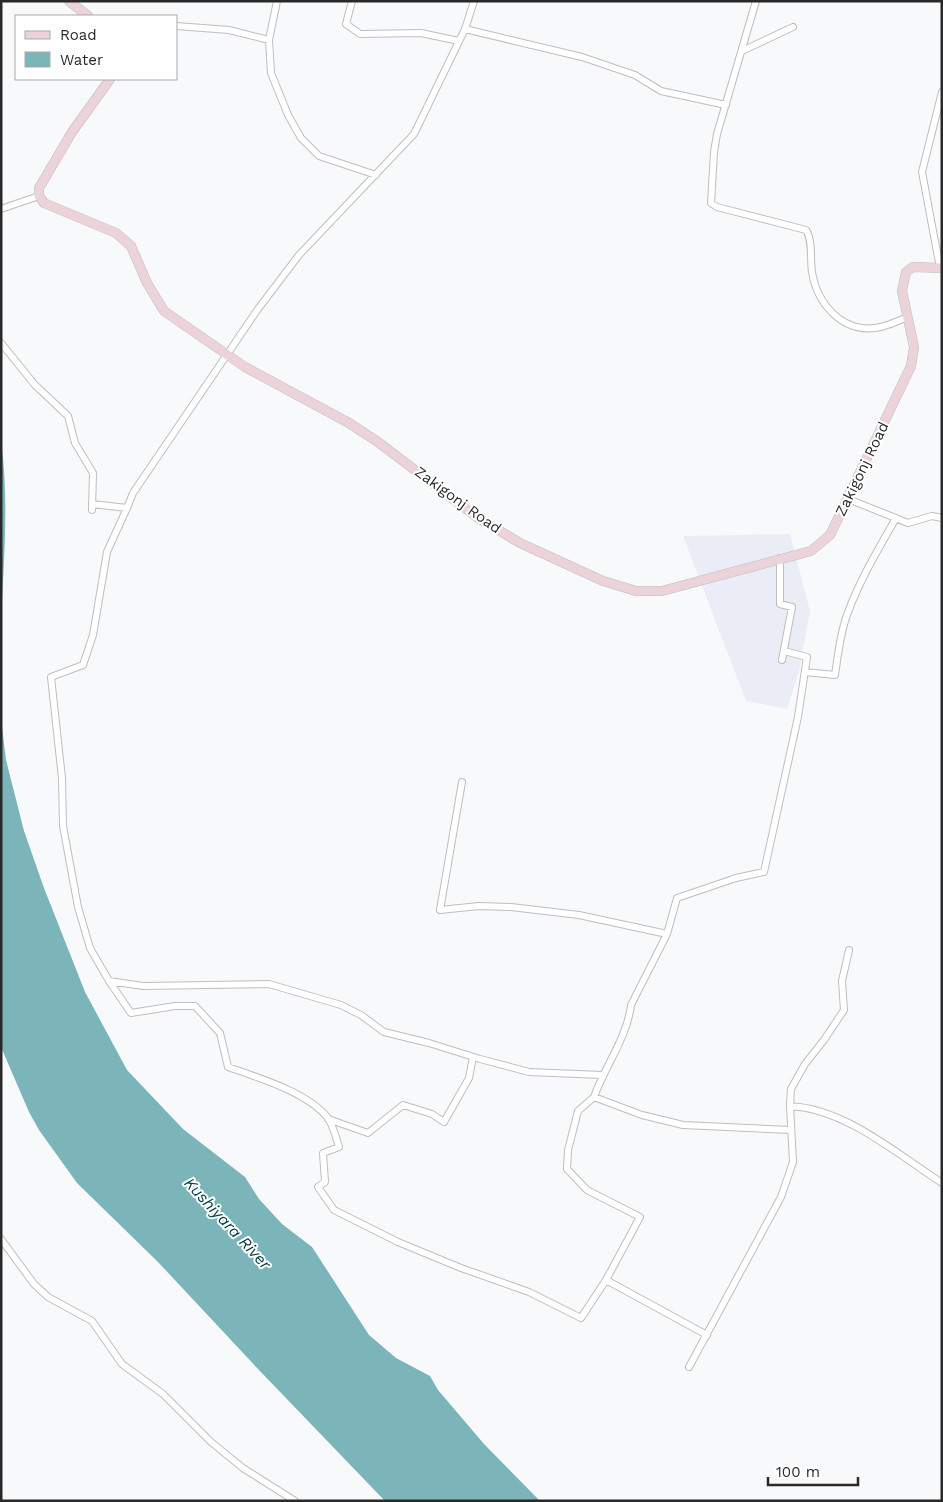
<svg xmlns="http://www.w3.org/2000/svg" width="943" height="1502" viewBox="0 0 943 1502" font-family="'Work Sans',sans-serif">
	<rect width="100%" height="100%" fill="#f8f9fa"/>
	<!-- built -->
	<path fill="#eaedf5" d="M790,534l20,77 -11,60 -12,38 -41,-8 -63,-165z"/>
	<!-- water -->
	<path fill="#7bb4b9" d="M1,441c8,58 3,119 0,177z
		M1,719l5,41 18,71 20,57 41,104 42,78 56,59 62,48 14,22 23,25 30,23 57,88 27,23 34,18 8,14 46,54 56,57h-155l-127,-132 -100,-107 -81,-79 -38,-53 -10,-18 -28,-65z"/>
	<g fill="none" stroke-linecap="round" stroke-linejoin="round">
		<!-- street casing -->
		<g stroke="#bebebf" stroke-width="8">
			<path id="street" d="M352,1l-6,23 14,10 61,-1 38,8
				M756,1l-39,133 -3,18 -3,51 6,4 89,23c7,11 4,29 6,42 5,31 29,60 63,56 11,-1 22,-7 33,-11
				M176,26l53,4 40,10 2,33 17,42 13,23 18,18 57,19
				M465,29l117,28 53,18 26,16 65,14
				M269,40l8,-39
				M742,51l51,-24
				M1,209l38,-13
				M940,268l-18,-96 20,-80
				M1,343l34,42 33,31 7,27 18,30 -1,37
				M848,499l60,24 24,-7 10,2
				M92,504l35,4 6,-15 125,-184 41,-54 115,-121 51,-105 9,-28
				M127,508l-20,44 -14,83 -10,30 -32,12 11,101 1,48 15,81 12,41 19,33 34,5 126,-2 72,21 20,10 23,17 45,11 51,16 49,13 73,3
				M780,558v46l12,3 -10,53
				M805,672l30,3c3,-20 5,-41 12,-60 12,-34 31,-65 49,-97
				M462,782l-22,128 39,-4 32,1 68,8 88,19 -36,71c-4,33 -26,61 -37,92l48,18 41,10 108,5
				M667,934l10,-36 59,-20 28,-6 34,-155 9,-60 -23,-6
				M849,950l-7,31 2,29 -20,30 -19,24 -14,25 -1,17c56,3 107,48 152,77
				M109,981l22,32 44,-7h20l25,27 8,34c31,11 79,25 100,51 5,7 8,20 11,29l-16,6 2,29 -7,5 16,23 64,32 63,26 68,24 52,26 25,-38 101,55
				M594,1097l-16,14 -10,39 -1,19 20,21 53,27 -34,63
				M328,1119l40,14 35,-28 29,9 12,8 25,-44 4,-21
				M1,1239l33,45 14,13 44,24 30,43 41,30 48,48 32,26 52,33
				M689,1367l92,-170 12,-35 -3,-56"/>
		</g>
		<!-- secondary casing -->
		<g stroke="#bebebf" stroke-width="10">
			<path id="secondary" d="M69,1l19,15
				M110,79l-38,53 -33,56v8l5,7 72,30 15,13 16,37 17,28 81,56 104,56 29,19 100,76 42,25 83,38 33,10h26l149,-40 19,-16 81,-169 3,-19 -12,-56 4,-19 7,-5 29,1"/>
		</g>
		<!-- street -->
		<use href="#street" stroke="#fff" stroke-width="6"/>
		<!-- secondary -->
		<use href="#secondary" stroke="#ecd3da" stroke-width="9"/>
	</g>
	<g text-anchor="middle" stroke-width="4" stroke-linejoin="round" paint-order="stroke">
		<!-- street labels -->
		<g font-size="15" fill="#292929" stroke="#fff">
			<text transform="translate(862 469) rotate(-64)" y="5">Zakigonj Road</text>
			<text transform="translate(458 500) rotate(36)" y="5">Zakigonj Road</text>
		</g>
		<!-- water labels -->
		<g font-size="16" font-style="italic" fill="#013a3f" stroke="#fff">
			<text transform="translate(228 1223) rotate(47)" y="6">Kushiyara River</text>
		</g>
	</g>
	<!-- border -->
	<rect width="943" height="1502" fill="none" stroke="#292929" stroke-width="5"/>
	<!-- legend -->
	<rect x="15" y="15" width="162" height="65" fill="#ffffff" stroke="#a9a9a9"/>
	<rect x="25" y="31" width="25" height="8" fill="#ecd3da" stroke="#a9a9a9"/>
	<text x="60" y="40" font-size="15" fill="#292929">Road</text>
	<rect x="25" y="52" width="25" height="15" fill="#7bb4b9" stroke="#a9a9a9"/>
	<text x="60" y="65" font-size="15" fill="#292929">Water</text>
	<!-- scale -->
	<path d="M768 1477v8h90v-8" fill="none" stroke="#292929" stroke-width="2.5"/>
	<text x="776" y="1477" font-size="15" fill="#292929" stroke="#ffffff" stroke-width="4" paint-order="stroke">100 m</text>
</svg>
